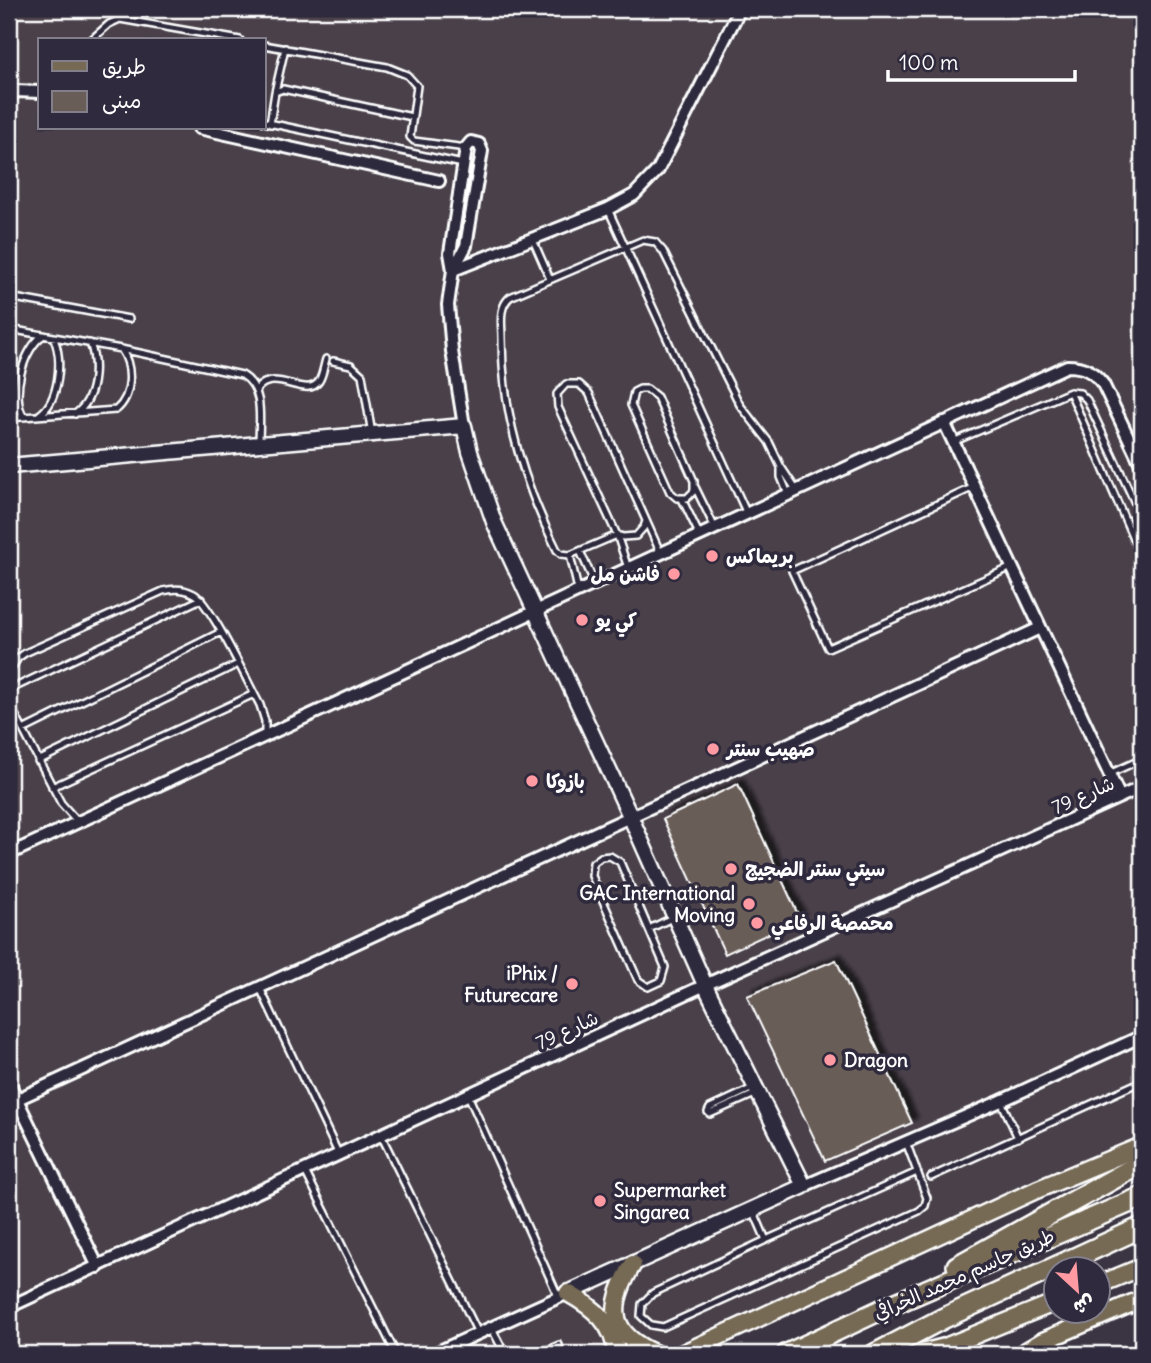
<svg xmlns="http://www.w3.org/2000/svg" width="1151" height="1363" viewBox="0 0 1151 1363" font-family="Delius,'Playpen Sans Arabic',sans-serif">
	<defs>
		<filter id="shadow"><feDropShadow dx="5.5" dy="-5.5" stdDeviation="2" flood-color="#0009"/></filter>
	</defs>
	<rect width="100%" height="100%" fill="#3b3442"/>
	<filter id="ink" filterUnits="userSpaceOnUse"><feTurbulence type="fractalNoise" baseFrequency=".0143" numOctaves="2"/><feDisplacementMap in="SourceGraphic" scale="14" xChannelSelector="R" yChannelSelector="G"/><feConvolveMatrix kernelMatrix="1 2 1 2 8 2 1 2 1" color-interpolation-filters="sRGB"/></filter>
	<g filter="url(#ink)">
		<!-- built -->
		<path fill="#494049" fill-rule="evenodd" d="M9,9h1133v1137l-461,208h-672zM40,40h224v88h-224z"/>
		<!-- building -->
		<path fill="#695d58" stroke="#fff" stroke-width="2" filter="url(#shadow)" d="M738,784l62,135 -75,35 -62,-135z
			M836,960l76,163 -87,38 -78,-165z"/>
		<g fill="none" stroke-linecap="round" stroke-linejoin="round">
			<!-- lane casing -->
			<g stroke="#fff" stroke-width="10">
				<path id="lane" d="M91,40l18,-16 11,-5 120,21
					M264,45l123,22 20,8 10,11 -7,51 4,4 52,7
					M275,92l10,-44
					M264,122l199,42
					M270,124l5,-32 8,-3 129,28
					M608,209l139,305
					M533,240l17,39
					M9,297l120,22
					M9,329l112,20 121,26c23,13 17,45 17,68
					M333,361l18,4 11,10 10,59
					M257,389c18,-22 50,11 62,-8 4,-6 5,-16 7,-22
					M640,389h7l10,8 37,84v10l-7,7h-10l-7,-6 -39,-87 3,-13z
					M1070,392l66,153 6,8
					M75,414c21,-14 23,-49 15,-71
					M39,415c20,-13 25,-57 14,-78
					M24,417c-14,-19 -1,-70 20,-82
					M9,418l107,-8c17,-14 17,-44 5,-61
					M953,442l117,-50 10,1 7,7 55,118
					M781,467v10l7,17
					M695,487l20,41
					M974,487l-182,84 36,77 184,-81
					M682,499l18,37
					M646,521l-2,6 -8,9 -13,1 -6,-2 -47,20 -9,-1 -4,-4c-34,-67 -55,-137 -55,-212 0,-15 -4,-30 8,-41l133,-57 12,2 8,9 77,154 29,37 12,25 16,24
					M580,551l15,33
					M570,555l8,35
					M628,568l-11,-33 -59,-128 -1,-13 9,-10h13l10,9 72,161
					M9,672l9,-14 7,-5 138,-62c11,-3 21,-3 31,3 17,10 54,89 66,111l5,16v13
					M9,690l192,-91
					M9,703l52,100 16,18
					M23,730l198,-98
					M38,761l200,-97
					M1109,774l33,-15
					M52,787l202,-93
					M610,856l10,6 45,105 -4,14 -13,6 -10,-7 -46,-104 1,-13 8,-6z
					M649,929l25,-12
					M260,988l79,167
					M753,1088l-43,20 -2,4 2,2 45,-20
					M468,1095l90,201
					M1001,1101l17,37
					M381,1135l97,198
					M305,1171l91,183
					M931,1177l211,-96
					M754,1212l12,28 -113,53 -11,11 -1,12 10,9 12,2 256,-116 6,-5 2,-8 -21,-56
					M766,1240l151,-68
					M491,1327l14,27
					M538,1354l21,-9"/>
			</g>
			<!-- street casing -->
			<g stroke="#fff" stroke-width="16">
				<path id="street" d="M9,99l6,-8 25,1
					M199,128l240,53
					M453,270l13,-24 16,-95 -3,-7 -8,-2 -5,6 -16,105 3,17 -5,35 4,46 12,75
					M453,270l155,-61 26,-14 24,-25 82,-161
					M944,422l176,375
					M9,854l1058,-488c17,0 26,5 36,18l39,82
					M9,1083l89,184
					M9,1103l1031,-475
					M804,1186l197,-85 141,-65
					M9,1307l696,-322 437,-198
					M433,1354l135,-61"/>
			</g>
			<!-- secondary casing -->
			<g stroke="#fff" stroke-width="19">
				<path id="secondary" d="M9,466l455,-40 6,26 24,70 137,296 74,167 99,201 -236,107"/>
			</g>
			<!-- primary casing -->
			<g stroke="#fff" stroke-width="21">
				<path id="primary" d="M633,1264c-25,42 -26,69 23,90
					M1098,1285l44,-18
					M568,1293c25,14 47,31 48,61
					M681,1354l355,-164 106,-44
					M918,1354l27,-7 111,-45
					M1021,1354l22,-13 99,-42"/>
			</g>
			<!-- highway casing -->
			<g stroke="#fff" stroke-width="24">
				<path id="highway" d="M957,1266l185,-103
					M787,1354l100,-47 255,-110
					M875,1354l69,-36 198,-91"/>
			</g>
			<!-- lane -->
			<use href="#lane" stroke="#2f2a3d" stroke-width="5"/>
			<!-- street -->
			<use href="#street" stroke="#2f2a3d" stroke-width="10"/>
			<!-- secondary -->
			<use href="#secondary" stroke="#2f2a3d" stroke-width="14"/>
			<!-- primary -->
			<use href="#primary" stroke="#766a55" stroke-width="16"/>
			<!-- highway -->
			<use href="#highway" stroke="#766a55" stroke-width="19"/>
		</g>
	</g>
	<!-- markers -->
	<g fill="#ff9aa2" stroke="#2f2a3d" stroke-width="2.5">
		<circle cx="712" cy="556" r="7"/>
		<circle cx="674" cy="574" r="7"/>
		<circle cx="582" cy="620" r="7"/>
		<circle cx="713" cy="749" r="7"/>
		<circle cx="532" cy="781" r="7"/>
		<circle cx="731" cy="869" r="7"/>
		<circle cx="749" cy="904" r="7"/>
		<circle cx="757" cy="923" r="7"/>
		<circle cx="572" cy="984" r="7"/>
		<circle cx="830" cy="1060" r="7"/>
		<circle cx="600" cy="1201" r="7"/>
	</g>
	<g text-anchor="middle" stroke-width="7" stroke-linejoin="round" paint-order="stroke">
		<!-- poi labels -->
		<g font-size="19" font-weight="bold" fill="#fff" stroke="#2f2a3d" text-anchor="start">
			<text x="726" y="563">بريماكس</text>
			<text x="660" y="581" text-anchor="end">فاشن مل</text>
			<text x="596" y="627">كي يو</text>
			<text x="727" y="756">صهيب سنتر</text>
			<text x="546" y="788">بازوكا</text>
			<text x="745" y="876">سيتي سنتر الضجيج</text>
			<text x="735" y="900" text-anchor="end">GAC International<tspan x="735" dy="22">Moving</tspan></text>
			<text x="771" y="930">محمصة الرفاعي</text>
			<text x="558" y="980" text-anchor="end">iPhix /<tspan x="558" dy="22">Futurecare</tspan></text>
			<text x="844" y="1067">Dragon</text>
			<text x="614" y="1197">Supermarket<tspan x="614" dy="22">Singarea</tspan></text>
		</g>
		<!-- street labels -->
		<g font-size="19" fill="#fff" stroke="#2f2a3d">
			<text transform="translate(1083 795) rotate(-24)" y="7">شارع 79</text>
			<text transform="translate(567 1030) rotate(-25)" y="7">شارع 79</text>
			<text transform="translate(964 1274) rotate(-24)" y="7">طريق جاسم محمد الخرافي</text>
		</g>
	</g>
	<!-- margin -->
	<rect width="1151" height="1363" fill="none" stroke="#2f2a3d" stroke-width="35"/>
	<rect x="18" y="18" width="1116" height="1328" fill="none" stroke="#fff" stroke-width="2.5" filter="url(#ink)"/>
	<!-- legend -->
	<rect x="38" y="38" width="228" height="91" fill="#2f2a3d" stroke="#827f8b" stroke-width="2"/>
	<rect x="52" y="61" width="35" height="10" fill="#766a55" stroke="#827f8b" stroke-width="2"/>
	<text x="102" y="74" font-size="21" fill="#ffffff">طريق</text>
	<rect x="52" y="91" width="35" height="21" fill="#695d58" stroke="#827f8b" stroke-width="2"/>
	<text x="102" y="108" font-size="21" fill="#ffffff">مبنى</text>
	<!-- north arrow -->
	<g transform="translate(1077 1290) rotate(154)"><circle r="33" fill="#2f2a3d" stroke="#827f8b" stroke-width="2"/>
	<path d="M0-5L12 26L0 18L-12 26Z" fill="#ff9aa2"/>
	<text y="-10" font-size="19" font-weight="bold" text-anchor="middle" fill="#ffffff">ش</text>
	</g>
	<!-- scale -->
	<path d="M888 70v10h187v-10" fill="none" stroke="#ffffff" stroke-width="3.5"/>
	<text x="899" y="70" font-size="21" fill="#ffffff" stroke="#2f2a3d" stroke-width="5" paint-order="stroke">100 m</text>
</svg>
